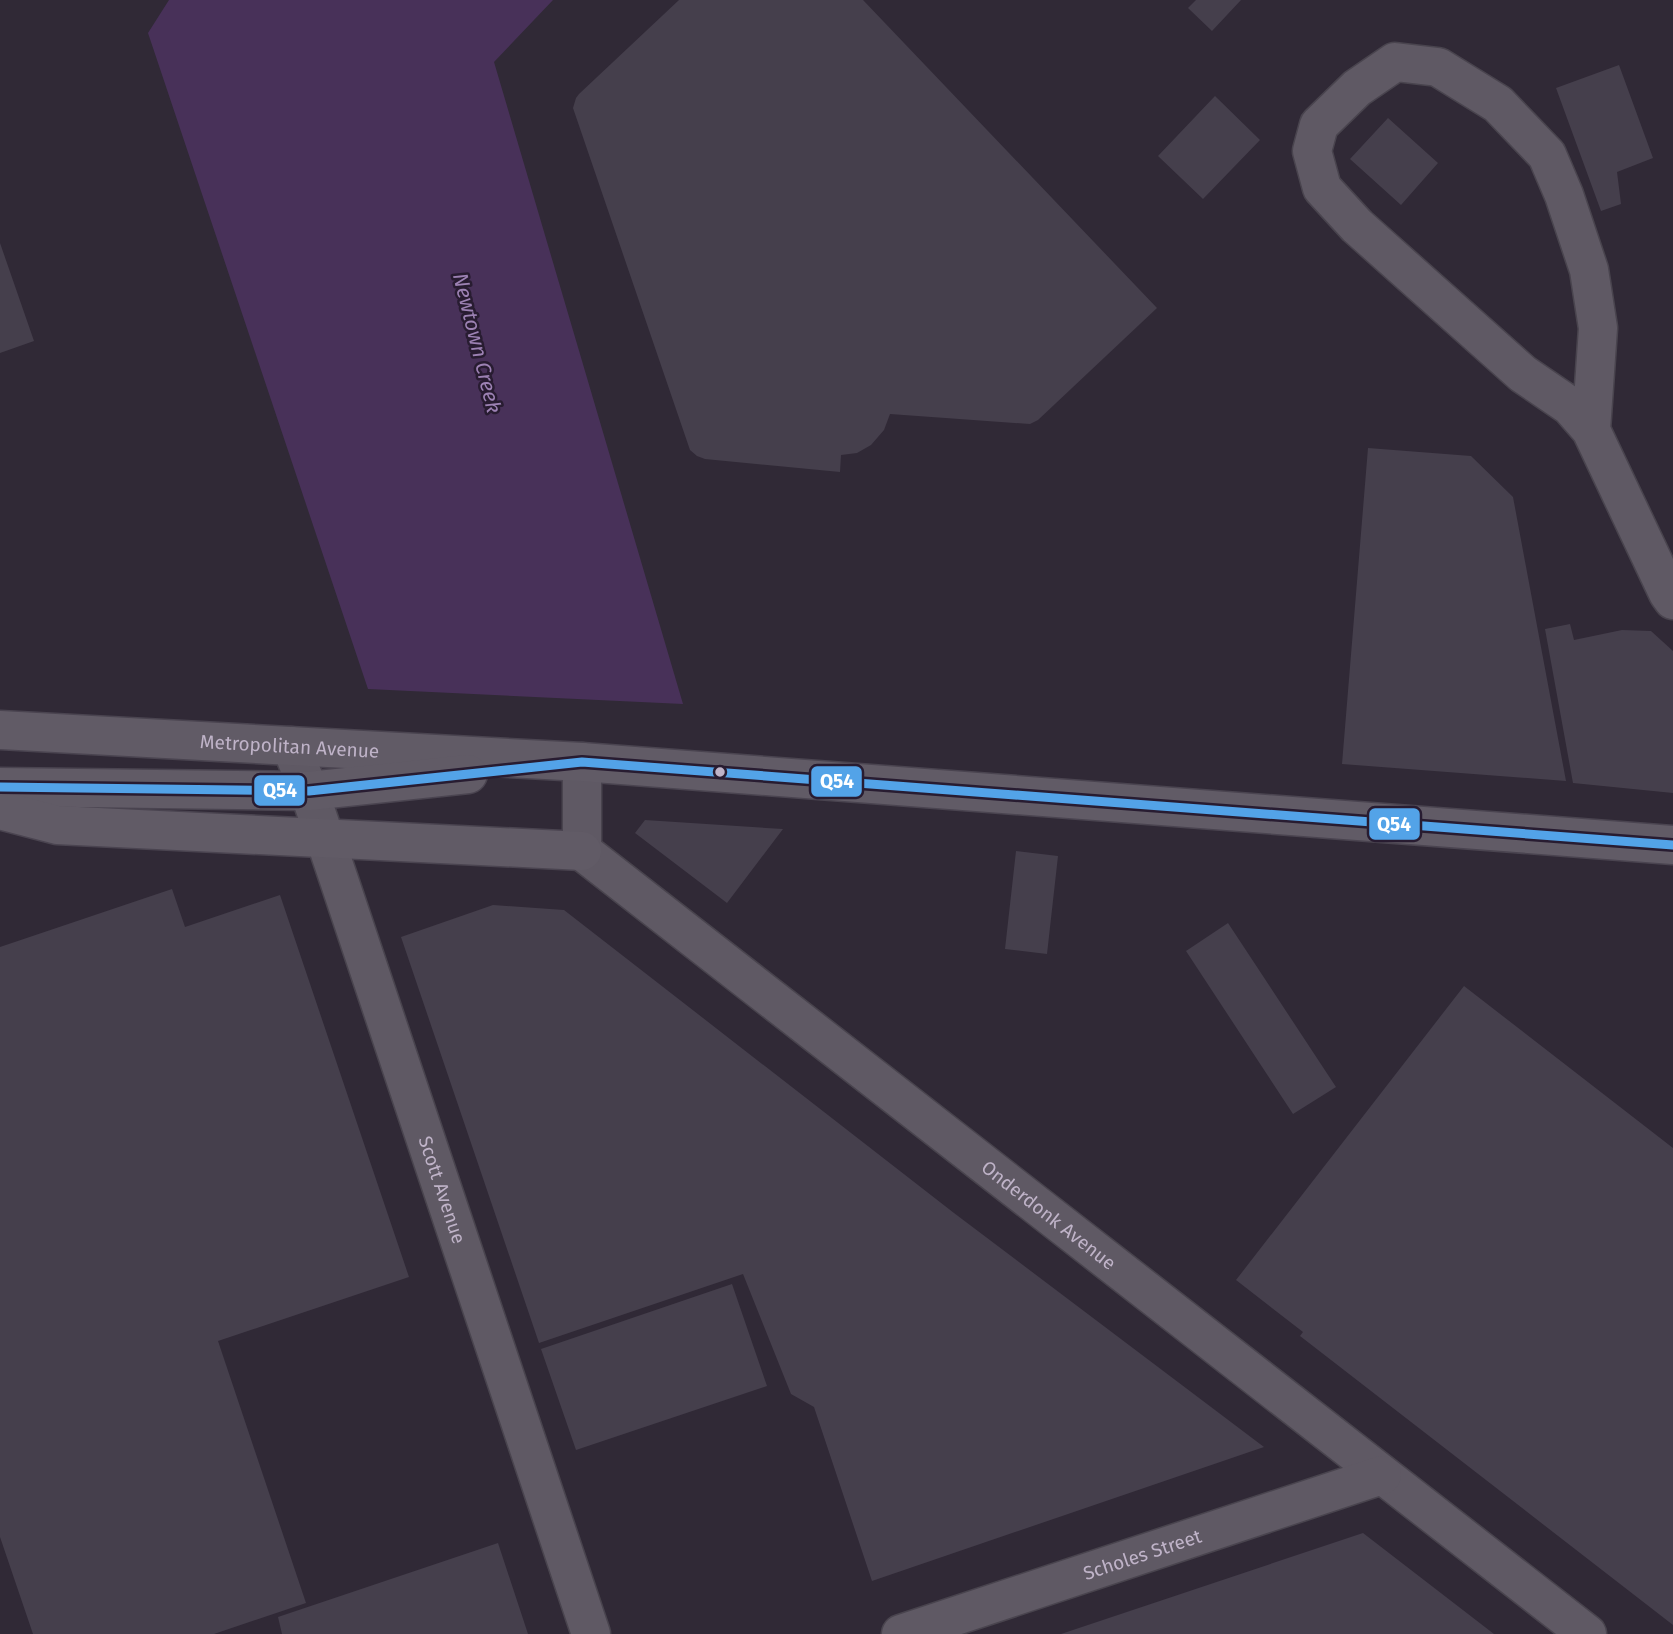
<svg xmlns="http://www.w3.org/2000/svg" width="1673" height="1634" viewBox="0 0 1673 1634" font-family="'Fira Sans',sans-serif">
	<rect width="100%" height="100%" fill="#302936"/>
	<!-- water -->
	<path fill="#483159" d="M169,0h384l-59,62 189,642 -315,-15 -220,-656z"/>
	<!-- building -->
	<path fill="#453f4c" d="M679,0h184l294,308 -119,112 -8,4 -140,-10 -6,16 -13,15 -14,8 -16,2 -1,17 -135,-13 -8,-3 -7,-6 -117,-342 3,-10 3,-4z
		M1196,0h45l-29,31 -24,-23z
		M1619,65l34,93 -36,14 4,32 -20,7 -45,-123z
		M1215,96l45,44 -57,59 -45,-43z
		M1388,118l50,45 -37,42 -51,-46z
		M0,243l34,98 -34,12z
		M1368,448l103,8 42,41 53,284 -224,-17z
		M1570,624l4,16 48,-10 29,1 22,20v142l-100,-10 -28,-154z
		M645,820l138,9 -56,74 -92,-70z
		M1016,851l42,5 -11,98 -42,-5z
		M172,889l13,38 95,-32 129,382 -191,64 88,262 -92,31h-181l-33,-97v-590z
		M493,905l71,5 390,303 310,234 -392,134 -58,-174 -23,-13 -48,-120 -204,69 -138,-406z
		M1228,923l108,164 -43,27 -107,-163z
		M1464,986l209,162v477l-373,-289 3,-4 -67,-52z
		M732,1284l35,102 -191,64 -35,-101z
		M1363,1533l131,101h-433z
		M498,1543l30,91h-246l-4,-17z"/>
	<g fill="none" stroke-linecap="round" stroke-linejoin="round">
		<!-- minor casing -->
		<g stroke="#49444e" stroke-width="41">
			<g id="minor">
				<path d="M1591,430l7,-102 -9,-58 -25,-75 -17,-40 -49,-51 -60,-37 -43,-5 -38,26 -38,37 -7,26 10,37 35,38 166,148 47,32 21,24 77,163 5,7"/>
				<path id="s1" d="M291,746l18,45 31,92 251,751"/>
				<path id="s2" d="M582,762v89l1005,783"/>
				<path id="s3" d="M901,1634l481,-159"/>
			</g>
		</g>
		<!-- major casing -->
		<g stroke="#4a4450" stroke-width="41">
			<g id="major">
				<path id="s4" d="M0,730l582,32 1091,83"/>
				<path d="M0,787l309,4 159,-17"/>
				<path d="M0,810l57,15 525,26"/>
			</g>
		</g>
		<!-- minor -->
		<use href="#minor" stroke="#5f5964" stroke-width="38"/>
		<!-- major -->
		<use href="#major" stroke="#615b66" stroke-width="38"/>
		<!-- bus-1 casing -->
		<g stroke="#281c31" stroke-width="14">
			<path id="bus-1" d="M0,787l309,4 273,-29 1091,83"/>
		</g>
		<!-- bus-1 -->
		<use href="#bus-1" stroke="#53a3e8" stroke-width="9"/>
	</g>
	<!-- markers -->
	<circle fill="#bfb3c8" stroke="#281c31" stroke-width="2.5" cx="720" cy="772" r="6"/>
	<g text-anchor="middle" stroke-width="5" stroke-linejoin="round" paint-order="stroke">
		<!-- street labels -->
		<g font-size="19" fill="#bfb3c8" stroke="#281c31">
			<text dy="7" stroke="none"><textPath href="#s4" startOffset="290">Metropolitan Avenue</textPath></text>
			<text dy="7" stroke="none"><textPath href="#s1" startOffset="469">Scott Avenue</textPath></text>
			<text dy="7" stroke="none"><textPath href="#s2" startOffset="681">Onderdonk Avenue</textPath></text>
			<text dy="7" stroke="none"><textPath href="#s3" startOffset="254">Scholes Street</textPath></text>
		</g>
		<!-- water labels -->
		<g font-size="21" font-style="italic" fill="#9d82b4" stroke="#281c31">
			<text transform="translate(477 343) rotate(76)" y="7">Newtown Creek</text>
		</g>
	</g>
	<g stroke="#281c31" stroke-width="2.5">
		<rect x="810" y="765" width="53" height="33" rx="7" fill="#53a3e8"/>
		<rect x="253" y="774" width="53" height="33" rx="7" fill="#53a3e8"/>
		<rect x="1368" y="807" width="53" height="34" rx="7" fill="#53a3e8"/>
	</g>
	<g font-size="19" text-anchor="middle" font-weight="bold" fill="#fff">
		<text x="837" y="788">Q54</text>
		<text x="280" y="797">Q54</text>
		<text x="1394" y="831">Q54</text>
	</g>
</svg>
